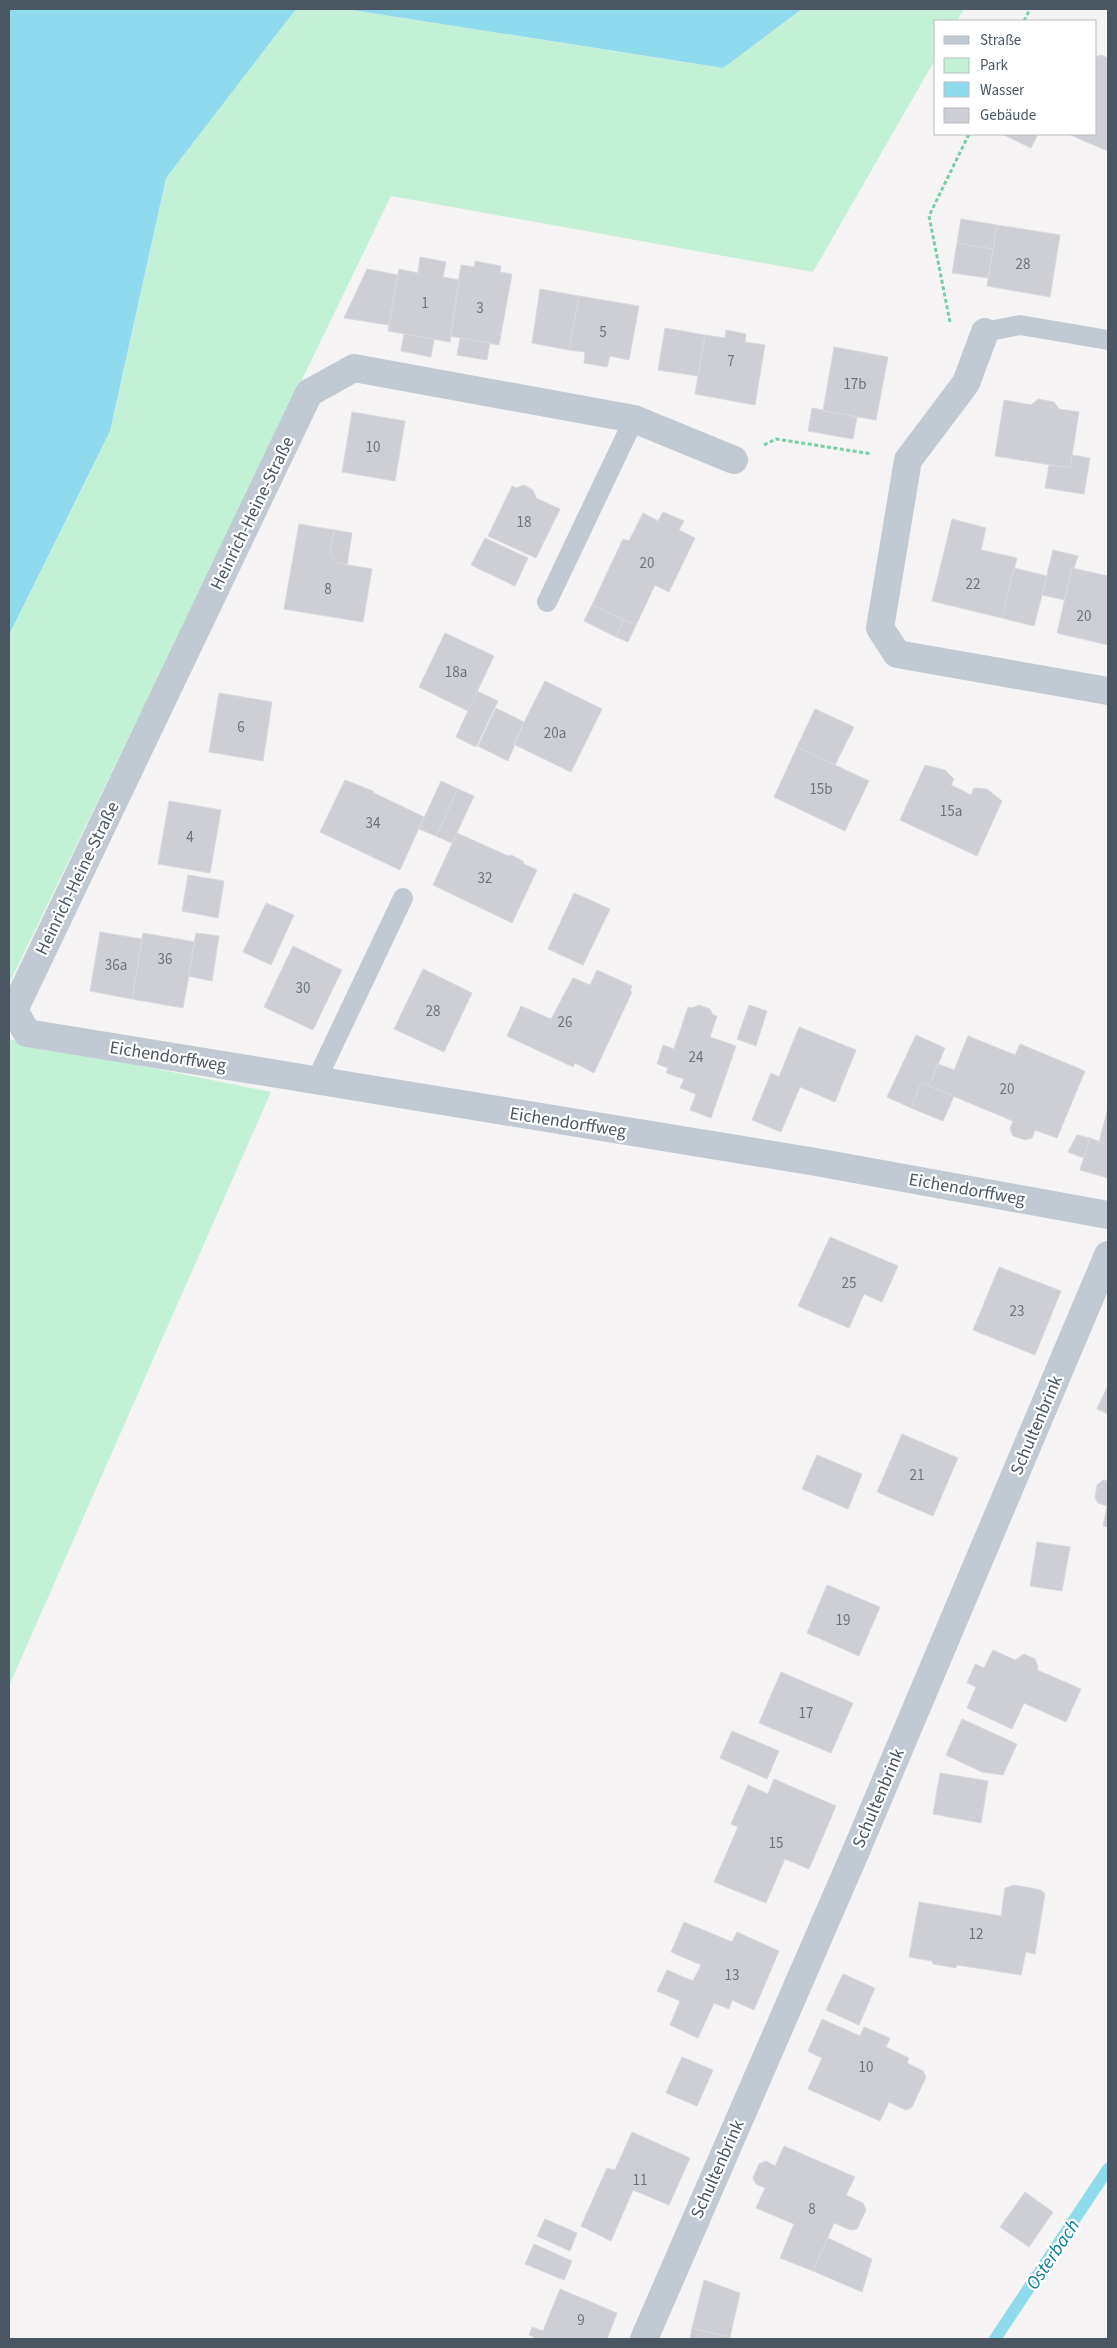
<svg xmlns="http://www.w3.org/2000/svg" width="1117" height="2348" viewBox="0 0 1117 2348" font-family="'Source Sans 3',sans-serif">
	<rect width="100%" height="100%" fill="#f5f3f3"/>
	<!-- green -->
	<path fill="#c3f1d5" d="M296,9h50l376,59 80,-59h162l-7,12h-21v37l-123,214 -422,-76 -382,788v-349l101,-204 56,-253z
		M9,1039l262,53 -262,594z"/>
	<!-- water -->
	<path fill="#90daee" d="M9,9h287l-130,169 -56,253 -101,204z
		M346,9h456l-79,59z"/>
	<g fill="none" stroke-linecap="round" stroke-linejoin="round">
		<!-- stream -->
		<path stroke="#90daee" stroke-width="12" d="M995,2339l113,-170"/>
	</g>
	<!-- building -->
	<path fill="#cdcfd5" stroke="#d7d9de" d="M1101,55l7,3v93l-40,-17h28v-77z
		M1002,134h36l-7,14z
		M961,219l36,6 -4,24 -36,-6z
		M997,225l63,10 -10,62 -63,-11z
		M957,243l36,6 -5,29 -36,-5z
		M420,257l26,5 -3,15 17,3 -10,62 -62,-11 11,-62 19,4z
		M475,261l26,5 -1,6 12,2 -13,71 -49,-9 11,-71 13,2z
		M367,269l31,6 -9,50 -45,-7z
		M540,289l39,7 -10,54 -37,-7z
		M579,296l60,10 -10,54 -19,-4 -3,11 -23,-4 1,-11 -16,-2z
		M665,328l40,7 -7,41 -40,-6z
		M726,330l20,4 -1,8 20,3 -10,60 -60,-11 10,-59 20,3z
		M404,334l30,5 -3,18 -30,-6z
		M460,338l30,5 -3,17 -30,-5z
		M834,347l54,10 -12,63 -53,-9z
		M1038,399l16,3 5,7 20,3 -9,56 -75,-12 9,-56 27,5z
		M812,408l45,9 -4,22 -45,-8z
		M352,412l53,9 -10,60 -53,-9z
		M1072,455l18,3 -6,36 -39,-6 4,-23 21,3z
		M524,485l9,5 3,8 24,11 -24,49 -48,-22 24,-50 4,2z
		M663,512l21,9 -5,9 16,8 -26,54 -14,-7 -19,40 -44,-20 31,-66 6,2 14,-28 15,8z
		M952,519l34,9 -5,22 36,8 -15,60 -70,-17z
		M299,524l35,6 -4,22 7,11 35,6 -9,53 -79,-13z
		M334,530l18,3 -5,32 -10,-2 -7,-11z
		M485,538l43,20 -13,28 -44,-21z
		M1053,550l25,6 -4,12h-2l-8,32 -22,-5z
		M1014,568l33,8 -13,50 -32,-8z
		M1072,568l36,8v69l-51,-12z
		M592,605l32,15 -8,17 -32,-16z
		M624,620l12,5 -8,17 -12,-5z
		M445,633l49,23 -26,55 -49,-24z
		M545,681l57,28 -31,63 -58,-28z
		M477,691l21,10 -22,46 -20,-10z
		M219,693l53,9 -9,59 -54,-9z
		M496,708l28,14 -16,39 -30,-15z
		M815,709l39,18 -19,38 -38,-18z
		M797,747l72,34 -24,50 -71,-34z
		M925,765l20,5 9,9 -3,6 20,10 3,-7 13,1 15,12 -25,55 -77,-36z
		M345,780l28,11 1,2 50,24 -24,53 -80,-38z
		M441,781l17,8 -22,47 -17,-7z
		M458,789l16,7 -22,47 -16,-7z
		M169,801l52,9 -11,63 -52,-9z
		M457,833l51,23 3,-1 12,6 1,3 13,6 -25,53 -79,-38z
		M188,875l36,6 -6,37 -36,-7z
		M574,893l36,16 -27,56 -35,-16z
		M266,903l28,12 -23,50 -28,-13z
		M100,932l42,7 -10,60 -42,-8z
		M143,933l52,9 -12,66 -51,-9z
		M196,933l23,3 -7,45 -24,-5z
		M293,946l49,24 -29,60 -49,-23z
		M423,969l49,24 -28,59 -50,-23z
		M597,970l35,16 -2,5 2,1 -38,81 -19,-10 -2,4 -66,-31 14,-30 30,13 22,-41 17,7z
		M699,1005l11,4 3,6 4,1 -7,21 26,9 -25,72 -21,-8 6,-16 -16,-6 4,-9 -18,-6 2,-5 -11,-4 6,-19 11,4 14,-42 4,1z
		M749,1005l18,6 -11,35 -19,-7z
		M799,1027l57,23 -21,52 -35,-15 -19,45 -29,-12 19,-47 8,4z
		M916,1035l29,13 -16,38 -8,-3 -10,25 -24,-11z
		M968,1036l47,19 5,-11 65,27 -28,67 -22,-8 -3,8 -7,2 -12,-4 -3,-7 3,-8 -84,-35 9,-22 16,6z
		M921,1083l33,13 -11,25 -32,-13z
		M1108,1108v37l-9,-3z
		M1077,1135l13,3 -6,20 -16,-6z
		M1090,1138l18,7v33l-28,-8z
		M830,1237l68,29 -16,36 -18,-8 -15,34 -51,-22z
		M999,1267l62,24 -26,64 -62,-25z
		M1108,1385v29l-11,-5z
		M902,1434l56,24 -25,58 -56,-24z
		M817,1455l45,19 -14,35 -46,-20z
		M1103,1480l5,1v46l-5,-1 4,-20 -9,-3 -3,-5 2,-13z
		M1037,1542l33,5 -8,44 -32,-5z
		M827,1585l53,22 -21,49 -52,-23z
		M993,1650l22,10 9,-6 11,5 3,8 -1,3 44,19 -15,33 -42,-19 -12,26 -45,-21 9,-21 -9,-4 8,-19 9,4z
		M781,1672l72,31 -22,50 -72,-30z
		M962,1719l55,25 -14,31 -21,-3 -36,-17z
		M732,1731l47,20 -12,28 -47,-21z
		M940,1773l48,8 -7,42 -48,-9z
		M774,1779l62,27 -27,63 -24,-10 -19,44 -52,-21 24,-55 -7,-3 17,-39 20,9z
		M1014,1885l27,5 4,4 -10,60 -9,-2 -5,23 -64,-10 -1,3 -23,-4 -1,-3 -23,-4 10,-55 82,14 4,-28z
		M684,1922l48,20 5,-10 42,19 -25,59 -22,-10 -3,9 -15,-6 -16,35 -28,-13 10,-24 -23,-10 10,-21 26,11 8,-16 -30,-13z
		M843,1974l32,14 -16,37 -33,-15z
		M822,2019l38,17 4,-9 26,11 -4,9 23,11 -2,5 16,8 3,6 -14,30 -6,3 -17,-8 -9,19 -72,-32 14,-31 -14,-7z
		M682,2057l31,13 -16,36 -31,-13z
		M632,2132l58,26 -21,47 -36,-15 -22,51 -30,-15 26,-58 8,2z
		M784,2146l71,31 -9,18 17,8 3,7 -9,19 -6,1 -17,-7 -21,48 -33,-13 14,-34 -38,-16 9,-20 -9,-4 -3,-6 6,-14 7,-3 9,5z
		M1025,2192l28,20 -24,35 -29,-20z
		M545,2219l32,14 -7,18 -33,-15z
		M828,2238l44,21 -10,33 -49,-21z
		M534,2244l38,17 -8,19 -39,-16z
		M704,2280l36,13 -10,44 -38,-9z
		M560,2289l57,24 -10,26h-74l1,-2 -5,-2 3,-8 11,4z
		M692,2328l38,9v2h-40z"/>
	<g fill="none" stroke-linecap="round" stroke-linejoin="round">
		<!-- path -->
		<path stroke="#7ad0a6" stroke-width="3" stroke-dasharray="4 2.5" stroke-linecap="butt" d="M1024,21l6,-12
			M950,322l-21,-106 40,-82
			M764,445l12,-6 96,15"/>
		<!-- service -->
		<path stroke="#c1cad2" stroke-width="20" d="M985,332l35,-7 88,15
			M547,602l87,-183
			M316,1081l87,-183"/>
		<!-- minor -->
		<path stroke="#c1cad2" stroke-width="28" d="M985,332l-19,51 -58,77 -28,168 17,26 211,37
			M734,460l-100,-41 -280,-51 -45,25 -295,617 13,23 789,129 292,53
			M644,2339l212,-488 252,-596"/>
	</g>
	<g text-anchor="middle" stroke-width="4.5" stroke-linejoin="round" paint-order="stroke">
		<!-- number labels -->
		<g font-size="15" fill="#6b747e">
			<text x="1023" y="269">28</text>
			<text x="425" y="308">1</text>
			<text x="480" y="313">3</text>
			<text x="603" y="337">5</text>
			<text x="731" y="366">7</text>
			<text x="855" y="389">17b</text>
			<text x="373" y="452">10</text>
			<text x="524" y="527">18</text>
			<text x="647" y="568">20</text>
			<text x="973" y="589">22</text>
			<text x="328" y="594">8</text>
			<text x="1084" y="621">20</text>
			<text x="456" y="677">18a</text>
			<text x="241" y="732">6</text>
			<text x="555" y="738">20a</text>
			<text x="821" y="794">15b</text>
			<text x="951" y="816">15a</text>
			<text x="373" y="828">34</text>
			<text x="190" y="842">4</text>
			<text x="485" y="883">32</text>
			<text x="165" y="964">36</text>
			<text x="116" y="970">36a</text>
			<text x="303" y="993">30</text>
			<text x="433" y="1016">28</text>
			<text x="565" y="1027">26</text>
			<text x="696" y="1062">24</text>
			<text x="1007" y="1094">20</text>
			<text x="849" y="1288">25</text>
			<text x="1017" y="1316">23</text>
			<text x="917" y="1480">21</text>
			<text x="843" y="1625">19</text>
			<text x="806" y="1718">17</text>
			<text x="776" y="1848">15</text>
			<text x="976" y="1939">12</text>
			<text x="732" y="1980">13</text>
			<text x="866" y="2072">10</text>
			<text x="640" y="2185">11</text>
			<text x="812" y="2214">8</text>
			<text x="581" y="2325">9</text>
		</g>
		<!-- street labels -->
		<g font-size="18" fill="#4a5661" stroke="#fff">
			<text transform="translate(252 513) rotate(-64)" y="6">Heinrich-Heine-Straße</text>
			<text transform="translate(77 878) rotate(-64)" y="6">Heinrich-Heine-Straße</text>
			<text transform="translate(168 1056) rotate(9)" y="6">Eichendorffweg</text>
			<text transform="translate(568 1122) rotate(9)" y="6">Eichendorffweg</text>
			<text transform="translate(967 1189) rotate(10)" y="6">Eichendorffweg</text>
			<text transform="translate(1036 1425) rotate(-67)" y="6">Schultenbrink</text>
			<text transform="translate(878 1798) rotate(-67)" y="6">Schultenbrink</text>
			<text transform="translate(717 2169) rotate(-66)" y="6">Schultenbrink</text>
		</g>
		<!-- water labels -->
		<g font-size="19" font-style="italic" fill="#0c7c9b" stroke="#fff">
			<text transform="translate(1052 2254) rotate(-56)" y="7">Osterbach</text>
		</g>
	</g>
	<!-- border -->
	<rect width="1117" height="2348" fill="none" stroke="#4a5661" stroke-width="20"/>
	<!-- legend -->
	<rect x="934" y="20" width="162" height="115" fill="#ffffff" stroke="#b7bbc0"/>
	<rect x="944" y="36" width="25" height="8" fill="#c1cad2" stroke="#b7bbc0"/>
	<text x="980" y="45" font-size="15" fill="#4a5661">Straße</text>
	<rect x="944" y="58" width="25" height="15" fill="#c3f1d5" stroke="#b7bbc0"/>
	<text x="980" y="70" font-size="15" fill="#4a5661">Park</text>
	<rect x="944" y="82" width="25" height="15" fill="#90daee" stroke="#b7bbc0"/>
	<text x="980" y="95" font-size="15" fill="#4a5661">Wasser</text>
	<rect x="944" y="108" width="25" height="15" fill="#cdcfd5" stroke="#b7bbc0"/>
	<text x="980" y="120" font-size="15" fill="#4a5661">Gebäude</text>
</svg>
